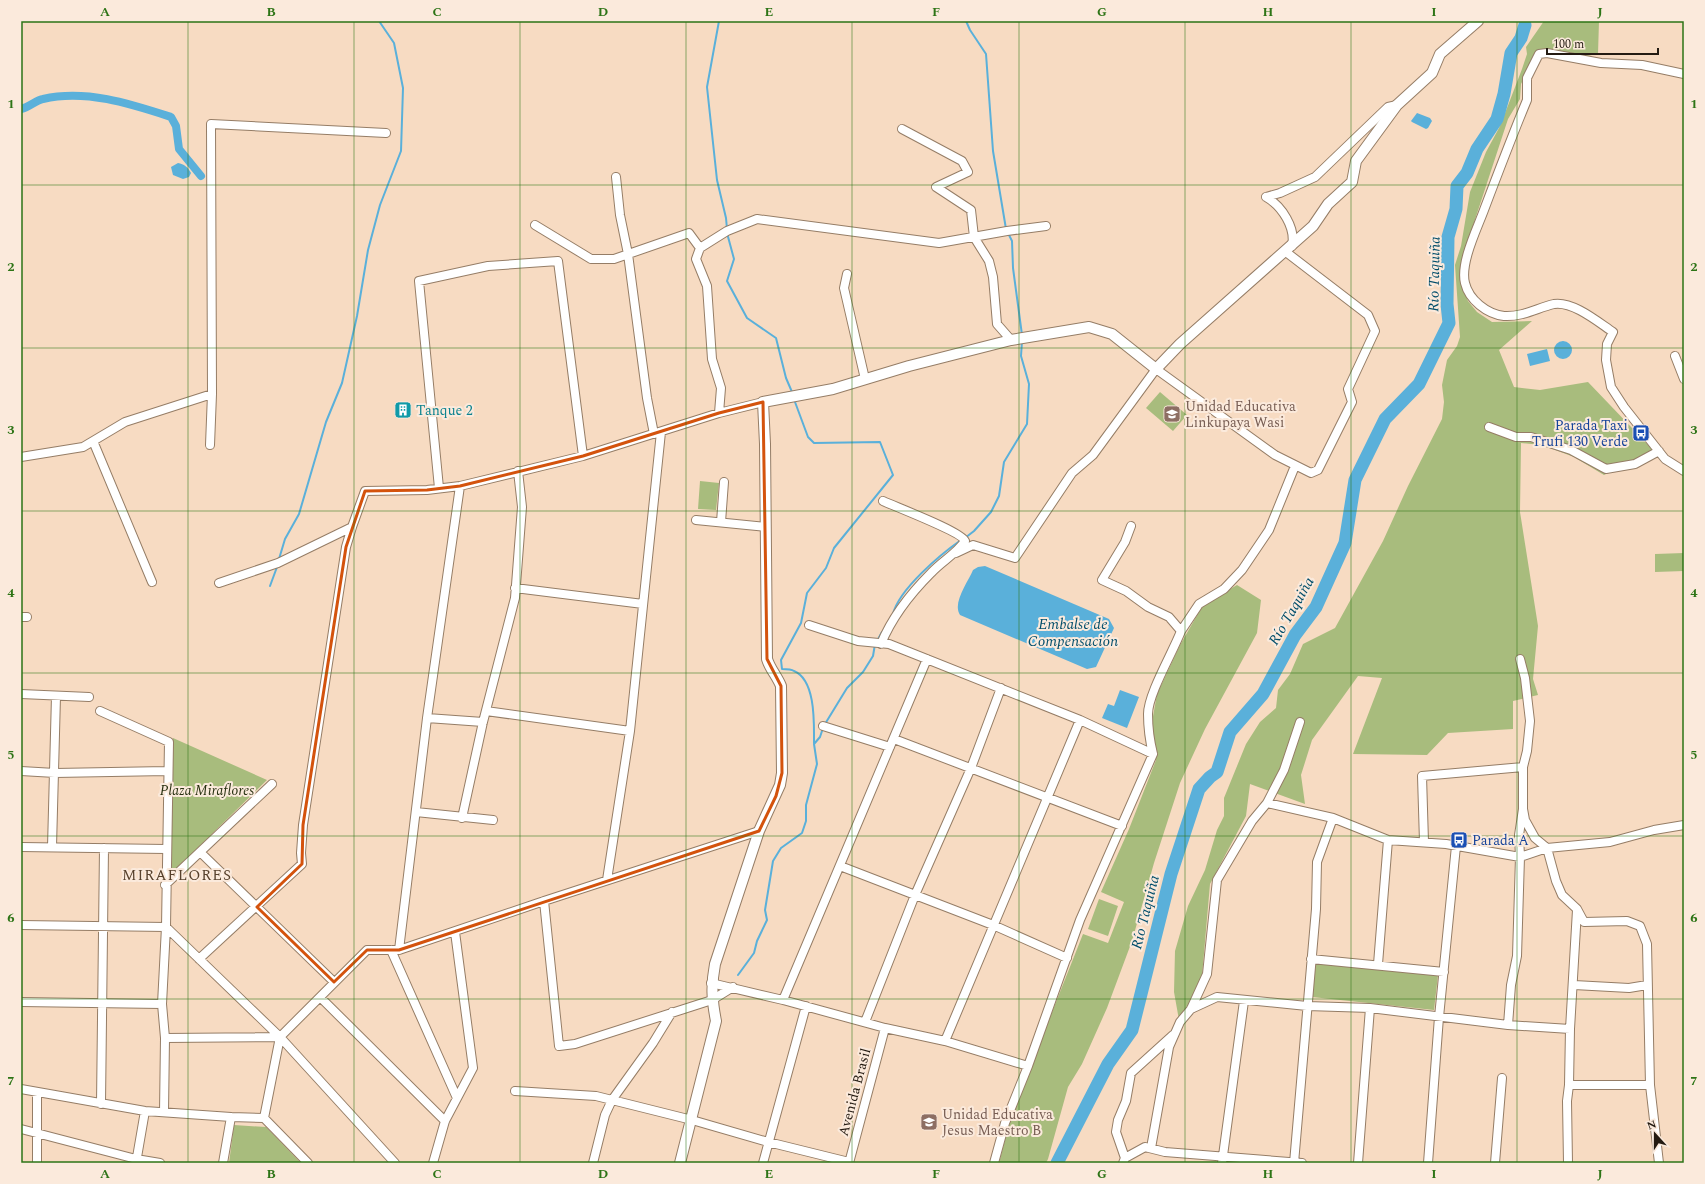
<svg xmlns="http://www.w3.org/2000/svg" width="1705" height="1184" viewBox="0 0 1705 1184" font-family="Spectral,serif">
	<rect width="100%" height="100%" fill="#f7dbc2"/>
	<!-- green -->
	<path fill="#a8bc7d" d="M1544,21h55l-1,33 -12,2 -48,-6 -17,34 -1,15 -12,20 -41,125 -7,34 8,23 9,11 15,10 40,-1 -33,29 15,37 26,3 48,-8 66,69 -50,24 -30,-18 -32,-12 -21,-2 -1,69 18,114 -5,53 5,16 -25,6v28l-65,4 -21,22 -74,-1 29,-76 -24,-2 -46,64 -11,35 4,29 -55,-20 -4,32 -36,68 -8,92 -14,34 -9,10 -5,-28 1,-41 13,-45 17,-36 12,-40 7,-14v-18l22,-54 14,-22 16,-14 2,-18 12,-16 13,-30 32,-16 48,-87 25,-55 34,-67 2,-17 -2,-17 5,-25 10,-14 3,-9 -5,-72 6,-19 9,-54 16,-40 13,-24 8,-20 15,-39 5,-15 -1,-7z
		M1160,392l27,23 -14,16 -27,-23z
		M700,481l19,2 -3,27 -18,-1z
		M1684,553v18l-29,1v-18z
		M1237,585l24,15 -4,33 -52,96 -25,54 -26,80 -22,78 -25,67 -25,56 -14,23 -20,72 -2,4h-47l13,-50 71,-179 25,9 16,-41 -23,-10 28,-63 27,-69 -4,-38 5,-28 23,-49 23,-40z
		M173,738l94,42 -97,95z
		M1099,899l19,7 -10,30 -20,-7z
		M1316,962l122,13 -4,35 -122,-13z
		M234,1125l32,2 35,36h-72z"/>
	<!-- water -->
	<path fill="#5ab0da" d="M1417,113l13,5 2,3 -4,7 -2,1 -14,-7 -1,-1z
		M178,163c6,1 10,4 13,10l-2,4 -6,2 -10,-4 -2,-8z
		M1554 350a9 9 0 1 1 18 0a9 9 0 1 1-18 0Z
		M1547,349l3,12 -20,5 -3,-12z
		M985,566l124,53 5,9 -18,39 -9,2 -127,-54c-8,-12 8,-33 13,-45l5,-3z
		M1120,690l19,7 -12,31 -25,-10 6,-14 6,2z"/>
	<g fill="none" stroke-linecap="round" stroke-linejoin="round">
		<!-- stream -->
		<path stroke="#5ab0da" stroke-width="2" d="M719,21l-12,66 10,93 9,38 1,11
			M966,21l4,9 16,24 7,97 13,78
			M1525,21v4
			M727,233l7,26 -7,22 20,37 29,20 10,40 6,14
			M1008,233l4,8 1,27 9,67
			M795,402l13,35 6,6 66,-1 13,33 -59,73 -8,20 -19,25 -6,30 -20,37 1,9c4,0 9,0 12,2 22,9 20,53 20,72
			M965,538l9,-7 17,-19 8,-16 5,-34 23,-38 2,-40 -8,-28 1,-15
			M279,559l6,-20 14,-25 27,-92 16,-39 15,-67 11,-66 12,-45 21,-54 2,-63 -9,-45 -15,-22
			M270,586l7,-19
			M893,614c6,-25 48,-60 68,-74
			M877,641l5,-9
			M825,724l22,-36 16,-16 10,-16 2,-12
			M738,975l16,-22 3,-12 10,-21 -2,-10 8,-49 8,-13 21,-15 4,-12v-16l11,-41 -3,-20 6,-7 3,-9"/>
		<!-- canal -->
		<path stroke="#5ab0da" stroke-width="8" d="M21,109c9,-2 15,-9 22,-10 43,-10 88,5 128,18l5,9 3,23 22,27"/>
		<!-- river -->
		<path stroke="#5ab0da" stroke-width="13" d="M1057,1163l51,-99 24,-34 39,-156 28,-85 11,-12 7,-5 13,-40 33,-38 32,-59 21,-28 29,-64 10,-63 30,-61 34,-35 30,-61 -2,-19 1,-67 8,-28 1,-23 10,-13 10,-24 20,-30 7,-25 7,-41 10,-15 4,-13"/>
		<!-- minor casing -->
		<g stroke="#957d66" stroke-width="10">
			<path id="minor" d="M1684,74l-42,-9 -41,-2 -54,-10 -8,1 -12,24v22c-15,36 -29,73 -43,110 -7,19 -24,53 -19,73 4,17 22,31 39,33 19,1 33,-8 50,-12 19,-3 44,18 59,28l-6,12 -1,16 5,27 13,20 41,52 19,12
				M902,129l60,32 6,11 -32,15 35,23 3,27 15,24 4,16 4,47 14,16
				M616,177l4,38 8,39 19,144 7,36
				M1266,197l14,-4 35,-16 73,-70 9,-2
				M1266,197c16,9 30,31 26,49
				M535,225l56,34h23l75,-26 11,15 27,-17 30,-12 182,24 68,-12 39,-5
				M700,248l-4,11 11,27 5,73 9,29 -2,25
				M847,274l-3,14 21,91
				M1675,356l9,23
				M1489,427l27,10h15l40,13 35,19 29,-5 24,-13
				M93,441l59,141
				M210,445l2,-51 -1,-270 175,9
				M21,457l62,-10 42,-25 87,-28
				M439,488l-20,-207 69,-15 70,-5 25,195
				M696,520l70,7
				M721,522l3,-40
				M352,527l13,-36 62,-1 33,-4 123,-30 136,-43 44,-11
				M956,553l17,-8 42,13 57,-85 21,-18 63,-86 119,86 36,18 7,-3 34,-68 -4,-13 27,-58 -7,-16 -82,-63
				M515,588l128,16
				M21,617h6
				M809,625l49,16 31,3 191,76 73,34
				M1181,631l18,-27 25,-15 18,-19 27,-40 26,-64
				M881,644c11,-27 30,-51 50,-71 11,-12 25,-19 34,-32 -3,-9 -69,-34 -82,-40
				M21,694l68,3
				M100,711l69,31 -3,185 -4,77 3,34 -1,74
				M486,711l144,20
				M427,718l56,4
				M823,726l67,21
				M894,739l228,87
				M21,771l34,2 112,-2
				M1267,803l66,15 55,22 58,4 74,13 27,-9 63,-6 44,-12 30,-5
				M1523,809l2,11 10,18 12,10 9,33 6,14 15,14 7,13 43,-1 13,5 7,18 3,141 9,78
				M416,812l77,8
				M462,818l21,-96 32,-124 7,-91 -4,-36
				M1424,842l-2,-66 101,-9
				M21,847l145,2
				M52,847l4,-151
				M200,852l134,130
				M840,866l153,59 74,33
				M607,880l23,-149 31,-299
				M165,885l107,-101
				M544,901l15,145 16,-2 137,-44 21,-13
				M21,925l145,2 114,110 115,126
				M391,950l66,148
				M399,950l28,-232 33,-232
				M199,959l103,-95 -1,-11 2,-28 43,-278 6,-20 -74,36 -59,20
				M1311,959l133,13
				M1378,964l10,-124
				M711,983l72,17 102,28 60,13 83,25
				M1574,985l55,3 18,-3
				M320,997l125,124
				M783,1000l144,-341
				M21,1002l141,2
				M1191,1009l26,-12 90,9 63,2 138,17 62,4
				M865,1022l50,-127 56,-127 30,-80
				M1508,1025l3,-40 6,-29 3,-99 -1,-22 4,-26v-42l4,-16 3,-30 -5,-43 -5,-19
				M165,1038l115,-1 87,-87h32l145,-49 215,-70
				M945,1041l135,-321
				M1569,1085h81
				M21,1089l124,22 86,6
				M515,1091l81,5 96,24 76,22 81,20
				M101,1104l3,-256
				M264,1118l16,-81
				M21,1129l115,30 24,4
				M1151,1148l18,-101 11,-25 11,-13 16,-35 10,-94 35,-59 15,-18 17,-33 16,-48
				M1125,1158l-9,-26 2,-12 8,-19 5,-28 42,-38
				M37,1163v-71
				M136,1163l9,-52
				M223,1163l8,-46 33,1 44,45
				M433,1163l12,-42 28,-53 -18,-136
				M593,1163l12,-48 7,-15 41,-57 19,-31
				M763,1163l43,-157
				M849,1163l36,-135
				M994,1163l11,-40 23,-57 52,-146 73,-166c-3,-12 -5,-27 -5,-40 0,-20 25,-62 33,-83l-12,-14 -21,-10 -22,-16 -24,-11 23,-38 6,-16
				M1123,1163l2,-5 20,-11 20,5 137,11
				M1222,1163l22,-162
				M1294,1163l22,-254 1,-47 16,-44
				M1358,1163l12,-155
				M1428,1163l11,-146 17,-171
				M1495,1163l7,-85
				M1568,1163l-1,-62 2,-16 1,-56 7,-119"/>
		</g>
		<!-- tertiary casing -->
		<g stroke="#957d66" stroke-width="12">
			<path id="tertiary" d="M680,1163l36,-142c-4,-20 -5,-36 -1,-57l44,-133 21,-46 2,-12 -1,-87c-4,-10 -11,-17 -14,-27l-2,-215 -2,-42 70,-13 76,-23 102,-26 78,-13 23,7 44,35 24,-25 133,-118 15,-22 24,-22 4,-21 41,-56 35,-32 8,-19 38,-33"/>
		</g>
		<!-- minor -->
		<use href="#minor" stroke="#fff" stroke-width="8"/>
		<!-- tertiary -->
		<use href="#tertiary" stroke="#fff" stroke-width="10"/>
	</g>
	<!-- marked area -->
	<path fill="none" stroke="#d4530d" stroke-width="3" stroke-linejoin="round" d="M763,402l4,257 14,27 1,87 -6,23 -17,35 -360,119h-32l-33,32 -77,-75 45,-43 1,-39 43,-278 19,-56 62,-1 33,-4 123,-30 136,-43z"/>
	<!-- grid -->
	<path fill="none" stroke="#2d7416" stroke-width="1" stroke-opacity="0.55" d="M188,21v1142M354,21v1142M520,21v1142M686,21v1142M852,21v1142M1019,21v1142M1185,21v1142M1351,21v1142M1517,21v1142M21,185h1663M21,348h1663M21,511h1663M21,673h1663M21,836h1663M21,999h1663"/>
	<!-- icons -->
	<defs>
		<g id="building-square" transform="scale(0.9)"><rect x="-9" y="-9" width="18" height="18" rx="4" fill="#0f9aa8" stroke="#fbeadc"/><path d="M-4-6H4V6H1V3H-1V6H-4ZM-2.5-4.3h1.7v1.8h-1.7ZM.8-4.3h1.7v1.8H.8ZM-2.5-1h1.7V.8h-1.7ZM.8-1h1.7V.8H.8Z" fill="#fff"/></g>
		<g id="school-square" transform="scale(0.9)"><rect x="-9" y="-9" width="18" height="18" rx="4" fill="#8d6e63" stroke="#fbeadc"/><path d="M0-5L7-2L0 1L-7-2ZM-4 1L0 2.5L4 1V4Q0 6-4 4Z" fill="#fff"/></g>
		<g id="bus-square" transform="scale(0.9)"><rect x="-9" y="-9" width="18" height="18" rx="4" fill="#1a4fb4" stroke="#fbeadc"/><path d="M-5-6H5V4H4V6H2V4H-2V6H-4V4H-5ZM-3.5-4V0h7V-4ZM-3.5 1.2v1.5H-2V1.2ZM2 1.2v1.5H3.5V1.2Z" fill="#fff"/></g>
	</defs>
	<g fill-rule="evenodd">
		<use href="#building-square" x="403" y="410"/>
		<use href="#school-square" x="1172" y="414"/>
		<use href="#bus-square" x="1641" y="433"/>
		<use href="#bus-square" x="1459" y="840"/>
		<use href="#school-square" x="929" y="1122"/>
	</g>
	<g text-anchor="middle" stroke-width="4" stroke-linejoin="round" paint-order="stroke">
		<!-- education labels -->
		<g font-size="14" fill="#785e54" stroke="#fbeadc" text-anchor="start">
			<text x="1185" y="411">Unidad Educativa<tspan x="1185" dy="16">Linkupaya Wasi</tspan></text>
			<text x="942" y="1119">Unidad Educativa<tspan x="942" dy="16">Jesus Maestro B</tspan></text>
		</g>
		<!-- culture labels -->
		<g font-size="14" fill="#0d838f" stroke="#fbeadc" text-anchor="start">
			<text x="416" y="415">Tanque 2</text>
		</g>
		<!-- transit labels -->
		<g font-size="14" fill="#164399" stroke="#fbeadc" text-anchor="end">
			<text x="1628" y="430">Parada Taxi<tspan x="1628" dy="16">Trufi 130 Verde</tspan></text>
			<text x="1472" y="845" text-anchor="start">Parada A</text>
		</g>
		<!-- park labels -->
		<g font-size="14" font-style="italic" fill="#273010" stroke="#fbeadc">
			<text x="207" y="795">Plaza Miraflores</text>
		</g>
		<!-- street labels -->
		<g font-size="14" fill="#241b12" stroke="#fbeadc">
			<text transform="translate(854 1092) rotate(-75)" y="5">Avenida Brasil</text>
		</g>
		<!-- water labels -->
		<g font-size="15" font-style="italic" fill="#034e6b" stroke="#fbeadc">
			<text transform="translate(1434 274) rotate(-89)" y="5">Río Taquiña</text>
			<text transform="translate(1291 611) rotate(-60)" y="5">Río Taquiña</text>
			<text x="1073" y="629">Embalse de<tspan x="1073" dy="17">Compensación</tspan></text>
			<text transform="translate(1145 912) rotate(-76)" y="5">Río Taquiña</text>
		</g>
		<!-- neighbourhood labels -->
		<g font-size="15" letter-spacing="1" fill="#57412c" stroke="#fbeadc">
			<text x="177" y="880">MIRAFLORES</text>
		</g>
	</g>
	<!-- border -->
	<rect width="1705" height="1184" fill="none" stroke="#fbeadc" stroke-width="44"/>
	<!-- north arrow -->
	<g transform="translate(1655 1134) rotate(339)" stroke="#fbeadc" stroke-width="3" paint-order="stroke">
	<path d="M0-3L7 15L0 10L-7 15Z" fill="#241b12"/>
	<text y="-6" font-size="11" font-weight="bold" text-anchor="middle" fill="#241b12">N</text>
	</g>
	<!-- scale -->
	<path d="M1547 48v6h111v-6" fill="none" stroke="#241b12" stroke-width="2"/>
	<text x="1553" y="48" font-size="12" fill="#241b12" stroke="#fbeadc" stroke-width="3" paint-order="stroke">100 m</text>
	<rect x="22" y="22" width="1661" height="1140" fill="none" stroke="#2d7416" stroke-width="1.5"/>
	<g font-size="13" text-anchor="middle" font-weight="bold" fill="#2d7416">
		<text x="105" y="16">A</text>
		<text x="271" y="16">B</text>
		<text x="437" y="16">C</text>
		<text x="603" y="16">D</text>
		<text x="769" y="16">E</text>
		<text x="936" y="16">F</text>
		<text x="1102" y="16">G</text>
		<text x="1268" y="16">H</text>
		<text x="1434" y="16">I</text>
		<text x="1600" y="16">J</text>
		<text x="11" y="108">1</text>
		<text x="1694" y="108">1</text>
		<text x="11" y="271">2</text>
		<text x="1694" y="271">2</text>
		<text x="11" y="434">3</text>
		<text x="1694" y="434">3</text>
		<text x="11" y="597">4</text>
		<text x="1694" y="597">4</text>
		<text x="11" y="759">5</text>
		<text x="1694" y="759">5</text>
		<text x="11" y="922">6</text>
		<text x="1694" y="922">6</text>
		<text x="11" y="1085">7</text>
		<text x="1694" y="1085">7</text>
		<text x="105" y="1178">A</text>
		<text x="271" y="1178">B</text>
		<text x="437" y="1178">C</text>
		<text x="603" y="1178">D</text>
		<text x="769" y="1178">E</text>
		<text x="936" y="1178">F</text>
		<text x="1102" y="1178">G</text>
		<text x="1268" y="1178">H</text>
		<text x="1434" y="1178">I</text>
		<text x="1600" y="1178">J</text>
	</g>
</svg>
